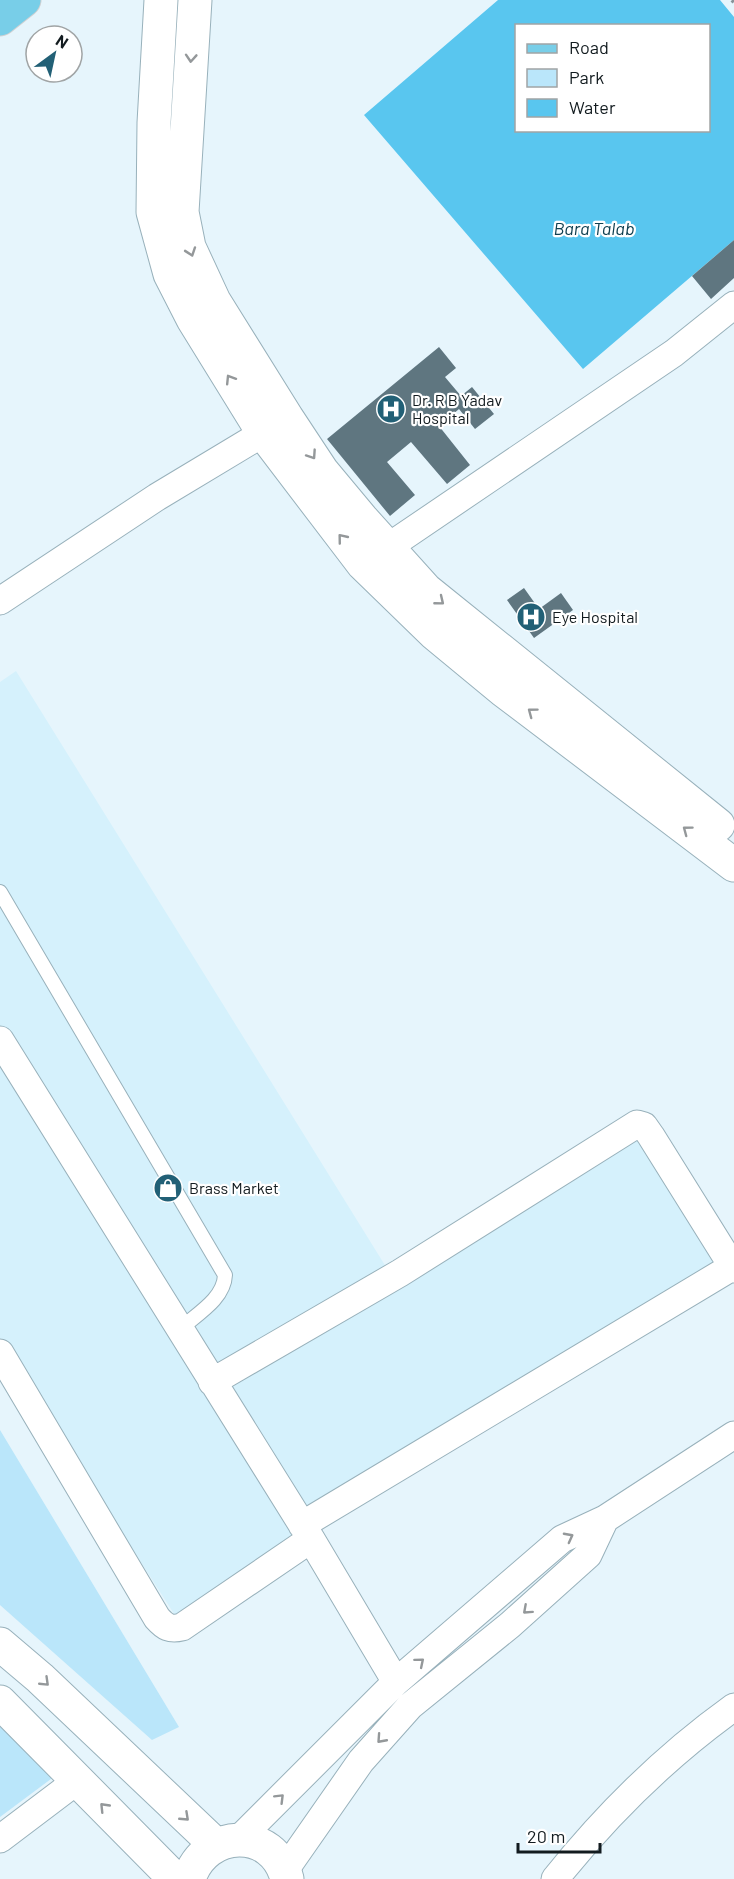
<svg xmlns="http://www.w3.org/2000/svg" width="734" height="1879" viewBox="0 0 734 1879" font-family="Barlow,sans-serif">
	<rect width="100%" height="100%" fill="#e6f5fc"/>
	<!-- built -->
	<path fill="#d5f1fc" d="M16,671l380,612 257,-157 81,123 -556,371 -178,-278v-660z"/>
	<!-- green -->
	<path fill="#bae6fa" d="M0,1430l179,297 -27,13 -152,-135z
		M0,1713l59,60 -59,44z"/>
	<!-- water -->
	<path fill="#59c6ef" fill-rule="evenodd" d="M498,0h222l14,17v223l-151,129 -219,-254zM516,26h192v104h-192z"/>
	<!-- building -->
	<path fill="#5f7680" d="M734,240v38l-23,21 -19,-23z
		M439,347l17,21 -11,9 16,19 11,-9 22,27 -19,15 -16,-20 -20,17 31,39 -23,19 -36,-42 -24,20 28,33 -25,21 -63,-77z
		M524,588l15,21 22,-16 12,17 -39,28 -27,-38z"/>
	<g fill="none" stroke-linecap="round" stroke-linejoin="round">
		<!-- lane casing -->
		<g stroke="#98b1bb" stroke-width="16">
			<path id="lane" d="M0,892l225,383c-1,24 -28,39 -45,54"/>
		</g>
		<!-- street casing -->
		<g stroke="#98b1bb" stroke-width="29">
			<path id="street" d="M372,558l302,-205 60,-48
				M0,601l157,-104 123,-74
				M0,1040l311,499 85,143
				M0,1353l157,265c8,9 13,12 25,9l129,-88
				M212,1382l188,-109 237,-149 7,2 7,10 83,133
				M302,1525l430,-258
				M0,1839l78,-59
				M239,1839l157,-157 166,-143 43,-20 129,-84
				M285,1870l76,-109 49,-55 100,-81 78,-70 17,-36
				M555,1879c52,-65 112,-124 179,-172"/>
		</g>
		<!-- secondary casing -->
		<g stroke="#98b1bb" stroke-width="35">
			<path id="secondary" d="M161,0l-7,123 -1,89 17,62 23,45 71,115 99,130 71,69 69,57 231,175
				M195,0l-13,212 7,35 25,54 73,117 35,53 40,48 64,71 292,235
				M0,1644l40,34 176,167
				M0,1702l175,177
				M189,1879c16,-51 85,-53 98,0"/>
		</g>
		<!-- primary casing -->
		<g stroke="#d0d1d2" stroke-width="35">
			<path id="primary" d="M0,19l24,-19"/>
		</g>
		<!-- path -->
		<path stroke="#879399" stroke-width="4" stroke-dasharray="4.5 4.5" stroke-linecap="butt" d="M732,0l2,2"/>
		<!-- lane -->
		<use href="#lane" stroke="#fff" stroke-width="14"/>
		<!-- street -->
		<use href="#street" stroke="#fff" stroke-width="27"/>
		<!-- secondary -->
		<use href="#secondary" stroke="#fff" stroke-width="33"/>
		<!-- primary -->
		<use href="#primary" stroke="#78cee8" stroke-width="33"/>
	</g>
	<!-- one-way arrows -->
	<defs><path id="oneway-chevron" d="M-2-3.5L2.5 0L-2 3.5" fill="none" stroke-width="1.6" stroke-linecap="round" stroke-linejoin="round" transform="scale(1.5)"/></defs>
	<g stroke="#94989a">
		<use href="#oneway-chevron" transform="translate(191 58) rotate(94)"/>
		<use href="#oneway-chevron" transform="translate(191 252) rotate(71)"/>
		<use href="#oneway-chevron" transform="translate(230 379) rotate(-122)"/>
		<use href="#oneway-chevron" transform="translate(312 455) rotate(56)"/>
		<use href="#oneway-chevron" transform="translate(342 538) rotate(-129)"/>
		<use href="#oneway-chevron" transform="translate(440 601) rotate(39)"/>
		<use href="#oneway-chevron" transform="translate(532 712) rotate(-143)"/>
		<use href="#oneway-chevron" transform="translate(687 830) rotate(-143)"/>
		<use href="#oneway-chevron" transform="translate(569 1537) rotate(-28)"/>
		<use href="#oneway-chevron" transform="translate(527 1610) rotate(138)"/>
		<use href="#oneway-chevron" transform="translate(420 1662) rotate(-40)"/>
		<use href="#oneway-chevron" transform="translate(45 1682) rotate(44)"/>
		<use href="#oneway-chevron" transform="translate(381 1739) rotate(132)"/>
		<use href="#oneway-chevron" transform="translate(280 1798) rotate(-45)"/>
		<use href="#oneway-chevron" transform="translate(104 1807) rotate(-134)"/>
		<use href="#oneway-chevron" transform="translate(185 1817) rotate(43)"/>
	</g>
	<!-- icons -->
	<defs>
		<g id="hospital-disc" transform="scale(1.5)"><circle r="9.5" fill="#226076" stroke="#fff"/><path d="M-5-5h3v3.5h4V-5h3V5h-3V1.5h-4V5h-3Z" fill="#fff"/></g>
		<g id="shop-disc" transform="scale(1.5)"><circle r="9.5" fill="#226076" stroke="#fff"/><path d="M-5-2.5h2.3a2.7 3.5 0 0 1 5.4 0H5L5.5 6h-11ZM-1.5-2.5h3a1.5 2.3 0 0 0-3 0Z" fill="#fff"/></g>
	</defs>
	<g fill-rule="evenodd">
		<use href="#hospital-disc" x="391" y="409"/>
		<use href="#hospital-disc" x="531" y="617"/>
		<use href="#shop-disc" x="168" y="1188"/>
	</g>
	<g text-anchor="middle" stroke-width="4.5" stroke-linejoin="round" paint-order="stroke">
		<!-- poi labels -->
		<g font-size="16" fill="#121b1f" stroke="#fff" text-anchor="start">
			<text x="412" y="406">Dr. R B Yadav<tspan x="412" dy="18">Hospital</tspan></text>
			<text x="552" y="623">Eye Hospital</text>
			<text x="189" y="1194">Brass Market</text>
		</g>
		<!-- water labels -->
		<g font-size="18" font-style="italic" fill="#104051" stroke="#fff">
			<text x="594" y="235">Bara Talab</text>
		</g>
	</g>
	<!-- legend -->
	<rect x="515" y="24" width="195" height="108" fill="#ffffff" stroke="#a0a4a5" stroke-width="1.5"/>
	<rect x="527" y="44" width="30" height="9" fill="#78cee8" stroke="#a0a4a5" stroke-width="1.5"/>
	<text x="569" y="54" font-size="18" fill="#121b1f">Road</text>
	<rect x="527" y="69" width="30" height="18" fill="#bae6fa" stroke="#a0a4a5" stroke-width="1.5"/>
	<text x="569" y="84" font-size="18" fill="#121b1f">Park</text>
	<rect x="527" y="99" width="30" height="18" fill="#59c6ef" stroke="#a0a4a5" stroke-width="1.5"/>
	<text x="569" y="114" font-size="18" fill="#121b1f">Water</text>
	<!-- north arrow -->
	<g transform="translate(54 54) rotate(33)"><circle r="28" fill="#ffffff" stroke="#a0a4a5" stroke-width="1.5"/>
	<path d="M0-4.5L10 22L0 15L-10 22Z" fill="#226076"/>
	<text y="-9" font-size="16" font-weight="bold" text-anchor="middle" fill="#121b1f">N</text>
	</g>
	<!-- scale -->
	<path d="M518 1843v9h82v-9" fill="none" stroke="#121b1f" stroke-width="3"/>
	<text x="527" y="1843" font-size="18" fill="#121b1f" stroke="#ffffff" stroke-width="4.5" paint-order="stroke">20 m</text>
</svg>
